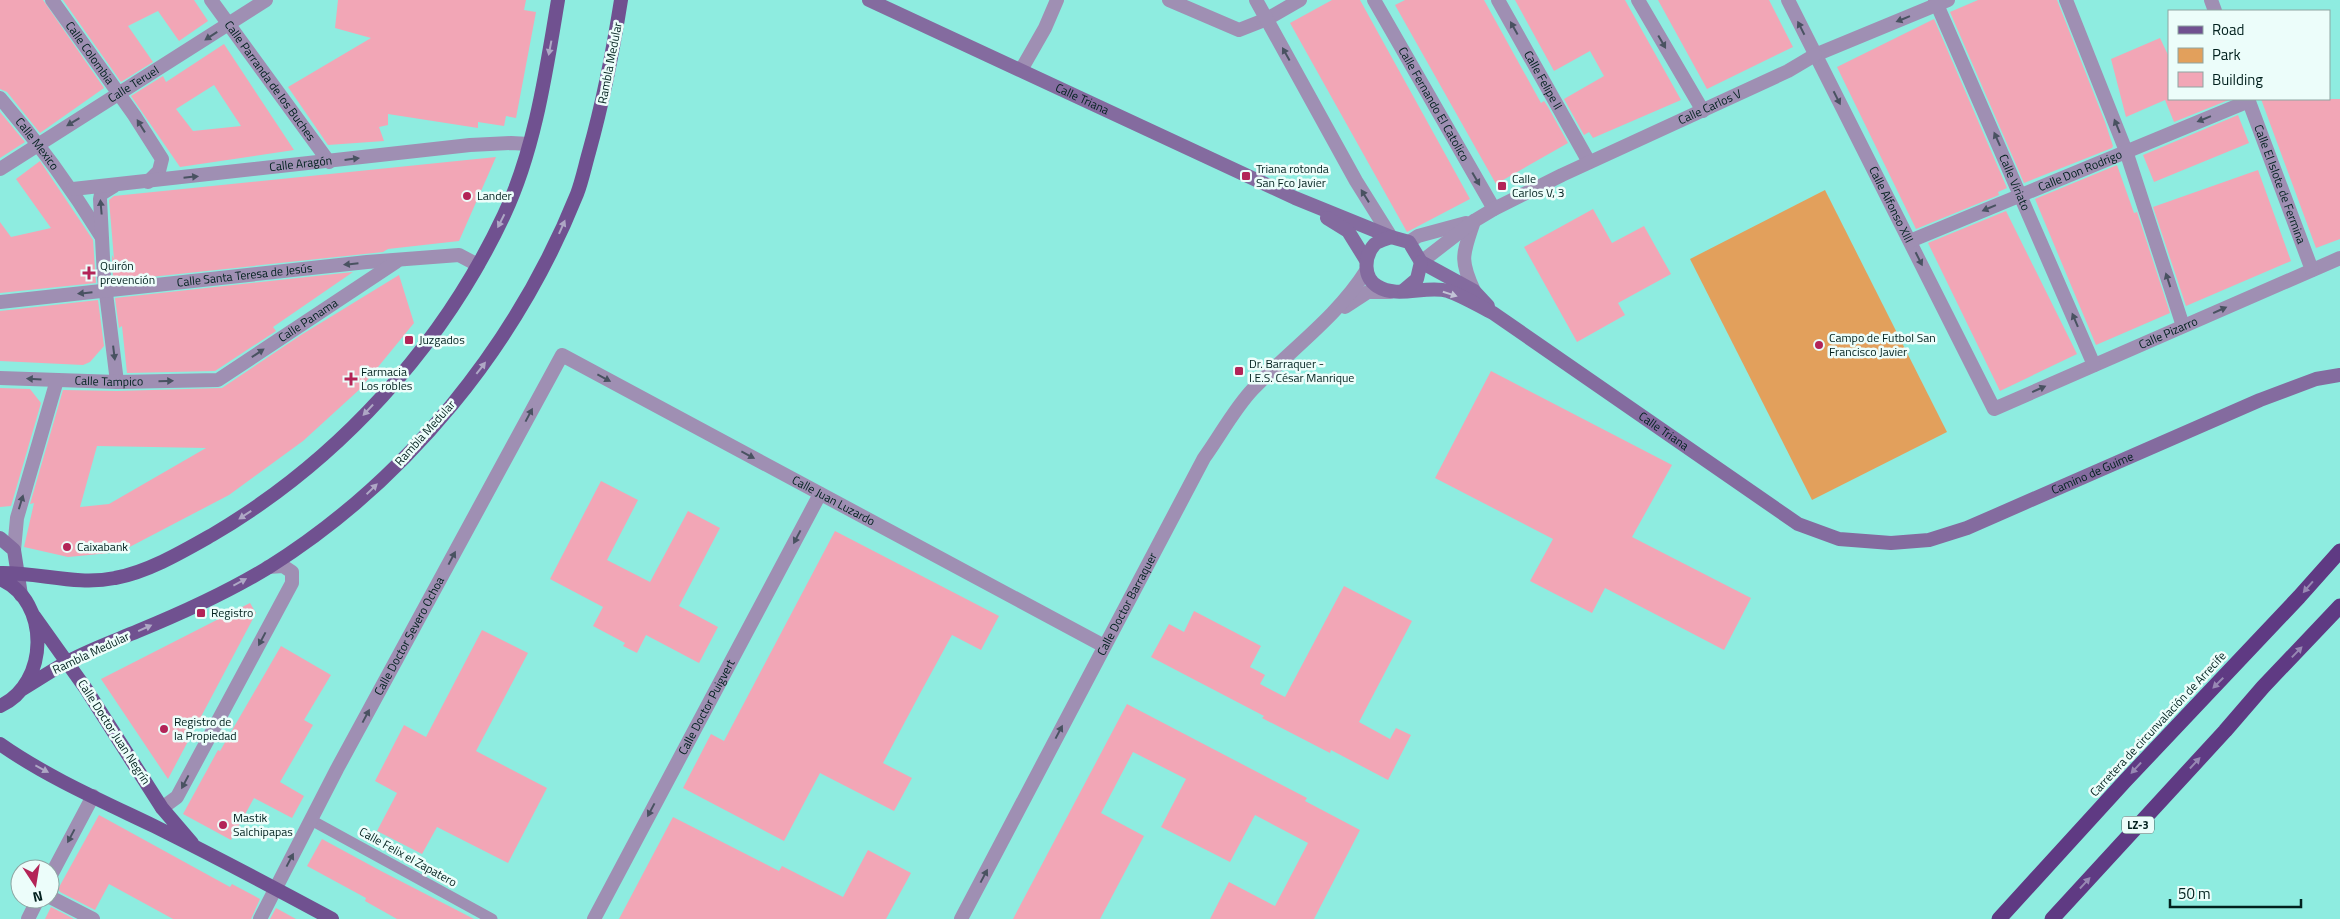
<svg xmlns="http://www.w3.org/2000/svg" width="2340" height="919" viewBox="0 0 2340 919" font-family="'Titillium Web',sans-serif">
	<rect width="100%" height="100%" fill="#8eece0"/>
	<!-- green -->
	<path fill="#e2a05c" d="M1825,190l122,242 -135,68 -122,-241z"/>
	<!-- building -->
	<path fill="#f2a6b6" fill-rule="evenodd" d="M0,0h43l61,88 -64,45 -33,-41 -7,-3z
		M63,0h131l14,21 -29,20 -21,-30 -30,15 25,36 -32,20z
		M338,0h188l-2,10 12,2 -20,106 -10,-2 -2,10 -26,-4v6l-90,-14v11l-9,2 5,14 -56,4 -40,-58 83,-49 -36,-10z
		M1332,0h28l110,199 -63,33 -117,-209z
		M1405,0h79l57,103 3,-2 4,6 20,36 -72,41 -101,-179z
		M1515,0h110l56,100 -88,38 -4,-6 -5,3 -20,-36 40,-23 -14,-25 -36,20z
		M1658,0h111l24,47 -86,42z
		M1978,0h79l48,122 8,24 -1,2 -88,35 -74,-171z
		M1934,19l73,169 -9,4 1,3 -83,34 -79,-162z
		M2160,38l9,19 -1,42h63l-57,23 -9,-22 -39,17 -15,-58z
		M224,44l70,106 -114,17 -49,-71 32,-20 3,6zM214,85l27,41 -48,5 -17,-22z
		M2261,99h79v140l-24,9z
		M0,112l25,30 -25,16z
		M2238,115l11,28 -95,39 -11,-27z
		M496,157l-37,84 -71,8 -5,3 -270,29 -1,-26 2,4 -5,-59 5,-4z
		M40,161l53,79 3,43 -96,10v-71l11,15 40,-9 -35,-49z
		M2117,165l17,48 3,-1 33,101 -74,32 -61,-146z
		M2258,170l33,91 -105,45 -33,-99z
		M1593,209l19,34 32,-17 27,48 -53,29 7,12 -48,27 -53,-95z
		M2006,211l71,143 -77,37 -72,-148z
		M353,272l-80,55 3,4 -61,40 -88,2 -5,-47 -3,2 -4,-30z
		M399,275l15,48 -54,66 -57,52 -74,54 -109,57 -52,5 -44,-10 10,-44 -4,1 33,-114 54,1 105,-3 79,-53zM97,446l109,2 -97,56 -29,3z
		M98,300l6,46 -14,16 -7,3 -83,-4v-50z
		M1491,371l181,94 -40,72 119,61 -27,52 -119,-62 -13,25 -62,-32 23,-42 -118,-61z
		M0,388l30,1 11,14 -30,103 -11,1z
		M601,481l37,19 -31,60 43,22 38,-71 32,17 -41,78 39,21 -19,36 -53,-28 -9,18 -14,-7 2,-3 -32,-17 10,-19 -53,-28z
		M835,531l164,85 -18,34 -29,-15 -29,53 -40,75 29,15 -18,33 -74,-38 -36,68 -101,-53 28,-54 13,7z
		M1344,586l68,35 -53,101 31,17 6,-11 15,7 -23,45 -57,-30 -1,3 -68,-35 2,-2 -113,-59 18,-33 15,8 10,-21 67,35 -11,21 15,8 -5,9 25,13z
		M250,603l6,10 -88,166 -67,-100z
		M482,630l46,23 -52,98 71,37 -39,75 -71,-36 -15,27 -45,-23 20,-38 -22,-12 29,-56 22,12z
		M281,646l50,29 -27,45 9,5 -33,57 24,14 -12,22 -38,-20 -23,42 -48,-26 35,-64 2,1z
		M1127,704l180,94 -2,3 55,29 -46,89h-104l19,-37 46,24 33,-63 -53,-28 -25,47 -69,-35 25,-48 -53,-27 -32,61 43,23 -44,83h-87z
		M99,815l131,72 2,-3 28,15 -9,20h-78l-64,-35 -14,26 -35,-18 -2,-3z
		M673,817l106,54 3,-5 61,31 25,-47 43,23 -25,46h-267z
		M322,839l59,32 93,48h-77l-32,-18 1,-3 -59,-32z
		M51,907l23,12h-29z
		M276,908l20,11h-26z"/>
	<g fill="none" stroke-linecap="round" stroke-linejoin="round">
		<!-- pedestrian -->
		<path stroke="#9f8fb3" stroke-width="11" d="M311,820l181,99"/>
		<!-- minor -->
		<g stroke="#9f8fb3" stroke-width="14">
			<path id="s1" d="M52,0l82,115 28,44 -3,12 -11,11"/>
			<path id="s2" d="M211,0l118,162"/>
			<path d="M1169,0l70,30 28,-11 33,-19"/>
			<path d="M1256,0l100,181 35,56"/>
			<path id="s3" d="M1374,0l120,209"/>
			<path id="s4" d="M1498,0l91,162"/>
			<path d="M1638,0l65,111"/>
			<path id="s5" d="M1788,0l206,409 346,-151"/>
			<path id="s6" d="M1935,0l159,365"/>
			<path d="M2066,0l60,151 57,175"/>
			<path d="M2211,0l4,11"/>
			<path d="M1815,55l133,-55"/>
			<path d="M1021,70l24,-42 12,-28"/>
			<path id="s7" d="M0,98c38,44 70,88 101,138"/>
			<path id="s8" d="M2248,99l64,171"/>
			<path d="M114,186l-13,8 -1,5 4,78 13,105"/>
			<path id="s9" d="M73,189l397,-44 41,-2 18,1"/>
			<path id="s10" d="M1910,241l339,-140"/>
			<path id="s11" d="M0,302l367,-40 92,-7 19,10"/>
			<path id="s12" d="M0,378l117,4 101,-2 178,-118"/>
			<path d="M14,550l3,-32 40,-138"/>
			<path d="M162,808l15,-11 115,-214v-11l-9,-6 -15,1"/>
			<path d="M50,897l43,22"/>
			<path id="s13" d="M260,919l77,-150 225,-414 542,291"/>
			<path id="s14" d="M594,919l226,-425"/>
		</g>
		<!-- tertiary -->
		<g stroke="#9f8fb3" stroke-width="14">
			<path id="s15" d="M0,169l266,-169"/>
			<path d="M1474,221c-11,34 -15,37 0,70"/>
			<path d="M1409,242l9,-6 48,-13"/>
			<path id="s16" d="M1421,262l53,-41 20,-12 68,-34 226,-104 27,-16"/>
			<path d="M1345,307l23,-15h22"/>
			<path d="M50,877l43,-81"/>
			<path d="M28,919l10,-20"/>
			<path id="s17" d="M961,919l243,-461c16,-22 30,-49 49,-69 37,-39 84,-72 113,-118"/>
		</g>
		<!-- secondary -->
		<g stroke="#846b9f" stroke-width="14">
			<path id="s18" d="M869,0l426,198 96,39 18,5 12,20 53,29 14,15"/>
			<path d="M1327,218l21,13 18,29"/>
			<path id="s19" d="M1391,237c-5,2 -14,4 -17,8 -10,12 -11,32 3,41 20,13 49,-1 71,5 15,5 31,15 45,22l305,211 41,15 52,4 38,-3 38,-12 293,-128 56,-21 24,-4"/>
			<path d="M1404,290l13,-11 4,-17"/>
			<path d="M0,538l14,12 7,45"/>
		</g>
		<!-- primary -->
		<path stroke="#705190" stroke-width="14" d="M0,573c39,-1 76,13 115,5 33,-6 67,-26 97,-43 126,-74 230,-188 292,-320 31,-66 42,-143 54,-215
			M0,579c51,22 49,105 0,127
			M34,616l52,73 76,119 30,35
			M21,690c15,-9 30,-19 46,-28 22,-12 47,-21 71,-31 44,-18 90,-39 131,-64 138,-87 247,-221 308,-373 5,-13 8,-28 12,-42 14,-50 24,-101 32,-152
			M0,744c47,33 102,57 154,82 60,30 119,61 178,93"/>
		<!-- motorway -->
		<path stroke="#5f3a83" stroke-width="15" d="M1999,919l126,-138 174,-184 41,-46
			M2052,919l173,-188 38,-44 77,-81"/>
	</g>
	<!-- one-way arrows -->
	<defs><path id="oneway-solid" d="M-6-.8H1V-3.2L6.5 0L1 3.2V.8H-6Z" transform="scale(1.25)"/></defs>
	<g fill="#495261">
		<use href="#oneway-solid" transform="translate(1903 19) rotate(158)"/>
		<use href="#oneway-solid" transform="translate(1514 28) rotate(-119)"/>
		<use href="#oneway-solid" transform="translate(1801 28) rotate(-117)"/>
		<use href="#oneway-solid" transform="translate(211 36) rotate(147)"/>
		<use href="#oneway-solid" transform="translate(1662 42) rotate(60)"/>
		<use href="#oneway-solid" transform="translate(1286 54) rotate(-119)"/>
		<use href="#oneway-solid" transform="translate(1837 98) rotate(63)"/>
		<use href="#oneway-solid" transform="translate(2204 119) rotate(158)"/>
		<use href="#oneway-solid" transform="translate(73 122) rotate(149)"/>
		<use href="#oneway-solid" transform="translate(141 126) rotate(-122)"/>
		<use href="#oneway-solid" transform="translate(2117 126) rotate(-112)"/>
		<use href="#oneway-solid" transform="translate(1997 139) rotate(-114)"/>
		<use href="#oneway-solid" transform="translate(352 159) rotate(-7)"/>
		<use href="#oneway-solid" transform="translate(191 177) rotate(-6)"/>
		<use href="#oneway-solid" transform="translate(1476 179) rotate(60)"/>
		<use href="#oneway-solid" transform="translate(1365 196) rotate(-122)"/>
		<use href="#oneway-solid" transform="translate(101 207) rotate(-95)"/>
		<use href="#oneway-solid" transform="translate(1989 208) rotate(157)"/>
		<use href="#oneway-solid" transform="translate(1919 259) rotate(63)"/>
		<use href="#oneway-solid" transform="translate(351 264) rotate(174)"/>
		<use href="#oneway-solid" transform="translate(2168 280) rotate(-108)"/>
		<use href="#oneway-solid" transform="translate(85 293) rotate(174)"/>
		<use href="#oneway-solid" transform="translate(2220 310) rotate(-24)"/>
		<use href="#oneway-solid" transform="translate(2075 320) rotate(-113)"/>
		<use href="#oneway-solid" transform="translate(114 353) rotate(83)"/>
		<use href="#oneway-solid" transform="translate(258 353) rotate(-34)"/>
		<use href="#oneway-solid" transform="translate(604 378) rotate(28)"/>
		<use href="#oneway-solid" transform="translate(34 379) rotate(-177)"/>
		<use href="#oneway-solid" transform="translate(166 381) rotate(-1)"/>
		<use href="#oneway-solid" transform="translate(2039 389) rotate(-24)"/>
		<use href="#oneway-solid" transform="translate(529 415) rotate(-62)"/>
		<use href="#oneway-solid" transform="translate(748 455) rotate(28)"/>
		<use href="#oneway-solid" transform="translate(21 502) rotate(-73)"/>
		<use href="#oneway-solid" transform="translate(797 537) rotate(118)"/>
		<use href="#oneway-solid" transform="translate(452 558) rotate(-62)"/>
		<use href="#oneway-solid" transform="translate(262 639) rotate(118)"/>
		<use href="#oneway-solid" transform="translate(366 716) rotate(-62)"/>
		<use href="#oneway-solid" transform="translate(1059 732) rotate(-62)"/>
		<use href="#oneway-solid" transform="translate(185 782) rotate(118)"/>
		<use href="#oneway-solid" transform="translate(651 810) rotate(118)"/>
		<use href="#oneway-solid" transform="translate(71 836) rotate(118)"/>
		<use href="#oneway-solid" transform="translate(290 860) rotate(-62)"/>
		<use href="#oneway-solid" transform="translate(984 876) rotate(-62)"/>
	</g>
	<g fill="#aea7c5">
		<use href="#oneway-solid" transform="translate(550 48) rotate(101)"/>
		<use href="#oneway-solid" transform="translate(501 221) rotate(117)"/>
		<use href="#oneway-solid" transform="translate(562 227) rotate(-66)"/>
		<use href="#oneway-solid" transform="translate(481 368) rotate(-52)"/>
		<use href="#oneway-solid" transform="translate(368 410) rotate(133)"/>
		<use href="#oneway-solid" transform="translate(372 489) rotate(-44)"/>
		<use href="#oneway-solid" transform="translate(245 515) rotate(147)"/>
		<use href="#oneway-solid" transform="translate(240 582) rotate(-28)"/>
		<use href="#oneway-solid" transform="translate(145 628) rotate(-24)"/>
		<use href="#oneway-solid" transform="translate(42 769) rotate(28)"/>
	</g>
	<use fill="#c2c3d6" href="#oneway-solid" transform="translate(1450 294) rotate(18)"/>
	<g fill="#9788b3">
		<use href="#oneway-solid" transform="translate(2308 587) rotate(131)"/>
		<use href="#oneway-solid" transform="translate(2297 652) rotate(-46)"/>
		<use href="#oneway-solid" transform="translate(2218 683) rotate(135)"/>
		<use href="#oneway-solid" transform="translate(2195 763) rotate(-47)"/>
		<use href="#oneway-solid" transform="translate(2136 768) rotate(133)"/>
		<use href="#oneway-solid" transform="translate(2085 883) rotate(-47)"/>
	</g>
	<!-- markers -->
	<g fill="#b32457" stroke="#ecfdfa" stroke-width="2">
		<rect x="1241" y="171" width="10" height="10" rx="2.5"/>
		<rect x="1497" y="181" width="10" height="10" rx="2.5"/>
		<circle cx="467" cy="196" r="5"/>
		<path d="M86.5 265.5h5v5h5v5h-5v5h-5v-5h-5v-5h5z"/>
		<rect x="404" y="335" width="10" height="10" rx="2.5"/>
		<circle cx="1819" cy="345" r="5"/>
		<rect x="1234" y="366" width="10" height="10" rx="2.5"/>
		<path d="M348.5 371.5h5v5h5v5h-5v5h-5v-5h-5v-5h5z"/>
		<circle cx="67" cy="547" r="5"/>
		<rect x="196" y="608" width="10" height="10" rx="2.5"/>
		<circle cx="164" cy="729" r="5"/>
		<circle cx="223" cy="825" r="5"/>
	</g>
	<g text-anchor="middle" stroke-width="5" stroke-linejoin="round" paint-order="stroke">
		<!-- shield labels -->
		<rect fill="#ecfdfa" stroke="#486360" stroke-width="1" x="2122" y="816.5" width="32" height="17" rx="4"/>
		<g font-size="11" font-weight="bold" fill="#02211e">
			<text x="2138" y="829">LZ-3</text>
		</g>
		<!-- street labels -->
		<g font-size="12" fill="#02211e" stroke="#ecfdfa">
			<text dy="4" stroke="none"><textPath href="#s1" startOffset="65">Calle Colombia</textPath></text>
			<text transform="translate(610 63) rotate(-79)" y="4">Rambla Medular</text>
			<text dy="4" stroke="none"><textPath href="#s2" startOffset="100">Calle Parranda de los Buches</textPath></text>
			<text dy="4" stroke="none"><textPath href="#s4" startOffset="92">Calle Felipe II</textPath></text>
			<text dy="4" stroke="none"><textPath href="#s15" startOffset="158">Calle Teruel</textPath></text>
			<text dy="4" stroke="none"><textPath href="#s18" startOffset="235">Calle Triana</textPath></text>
			<text dy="4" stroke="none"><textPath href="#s3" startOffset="120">Calle Fernando El Catolico</textPath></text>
			<text dy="4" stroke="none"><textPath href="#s16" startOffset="329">Calle Carlos V</textPath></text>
			<text dy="4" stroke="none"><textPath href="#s7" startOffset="59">Calle Mexico</textPath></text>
			<text dy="4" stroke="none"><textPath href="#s9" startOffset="229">Calle Aragón</textPath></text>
			<text dy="4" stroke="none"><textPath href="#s10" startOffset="184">Calle Don Rodrigo</textPath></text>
			<text dy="4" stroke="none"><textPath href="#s6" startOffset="199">Calle Viriato</textPath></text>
			<text dy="4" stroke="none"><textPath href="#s8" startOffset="91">Calle El Islote de Fermina</textPath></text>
			<text dy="4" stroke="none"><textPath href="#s5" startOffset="229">Calle Alfonso XIII</textPath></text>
			<text dy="4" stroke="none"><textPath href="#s11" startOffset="246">Calle Santa Teresa de Jesús</textPath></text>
			<text dy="4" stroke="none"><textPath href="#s12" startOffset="326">Calle Panama</textPath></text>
			<text dy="4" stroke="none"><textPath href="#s5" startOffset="648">Calle Pizarro</textPath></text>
			<text dy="4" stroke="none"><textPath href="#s12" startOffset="109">Calle Tampico</textPath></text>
			<text dy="4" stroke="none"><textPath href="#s19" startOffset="395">Calle Triana</textPath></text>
			<text transform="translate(425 433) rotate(-48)" y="4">Rambla Medular</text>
			<text dy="4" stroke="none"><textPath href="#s19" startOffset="869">Camino de Guime</textPath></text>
			<text dy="4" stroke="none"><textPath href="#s13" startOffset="948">Calle Juan Luzardo</textPath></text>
			<text dy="4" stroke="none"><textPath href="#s17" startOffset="356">Calle Doctor Barraquer</textPath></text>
			<text dy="4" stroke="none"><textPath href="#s13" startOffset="320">Calle Doctor Severo Ochoa</textPath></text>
			<text transform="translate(91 653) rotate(-25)" y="4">Rambla Medular</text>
			<text dy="4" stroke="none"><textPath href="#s14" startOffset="240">Calle Doctor Puigvert</textPath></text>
			<text transform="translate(2158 724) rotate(-47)" y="4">Carretera de circunvalación de Arrecife</text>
			<text transform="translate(114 732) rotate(57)" y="4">Calle Doctor Juan Negrín</text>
			<text transform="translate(408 857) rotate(29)" y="4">Calle Felix el Zapatero</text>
		</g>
		<!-- poi labels -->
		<g font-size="12" fill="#02211e" stroke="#ecfdfa" text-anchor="start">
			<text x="1256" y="173">Triana rotonda<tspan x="1256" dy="14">San Fco Javier</tspan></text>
			<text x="1512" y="183">Calle<tspan x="1512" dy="14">Carlos V, 3</tspan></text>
			<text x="477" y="200">Lander</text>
			<text x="100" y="270">Quirón<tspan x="100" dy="14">prevención</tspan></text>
			<text x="1829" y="342">Campo de Futbol San<tspan x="1829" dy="14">Francisco Javier</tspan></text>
			<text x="419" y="344">Juzgados</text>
			<text x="1249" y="368">Dr. Barraquer -<tspan x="1249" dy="14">I.E.S. César Manrique</tspan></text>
			<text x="361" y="376">Farmacia<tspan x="361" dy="14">Los robles</tspan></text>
			<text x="77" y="551">Caixabank</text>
			<text x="211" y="617">Registro</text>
			<text x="174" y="726">Registro de<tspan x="174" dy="14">la Propiedad</tspan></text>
			<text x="233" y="822">Mastik<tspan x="233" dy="14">Salchipapas</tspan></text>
		</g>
	</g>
	<!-- legend -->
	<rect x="2168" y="10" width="162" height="90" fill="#ecfdfa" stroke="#8ea5a2"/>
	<rect x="2178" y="26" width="25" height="8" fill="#705190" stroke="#8ea5a2"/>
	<text x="2212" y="35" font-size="15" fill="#02211e">Road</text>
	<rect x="2178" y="48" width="25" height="15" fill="#e2a05c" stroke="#8ea5a2"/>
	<text x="2212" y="60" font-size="15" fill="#02211e">Park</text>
	<rect x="2178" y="72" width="25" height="15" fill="#f2a6b6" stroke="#8ea5a2"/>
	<text x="2212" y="85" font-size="15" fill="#02211e">Building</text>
	<!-- north arrow -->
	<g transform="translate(35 884) rotate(168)"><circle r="24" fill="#ecfdfa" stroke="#8ea5a2"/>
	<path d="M0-4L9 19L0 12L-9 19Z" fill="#b32457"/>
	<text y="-8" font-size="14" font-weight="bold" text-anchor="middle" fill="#02211e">N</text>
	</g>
	<!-- scale -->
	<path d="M2170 899v8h131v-8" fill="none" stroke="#02211e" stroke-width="2.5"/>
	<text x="2178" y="899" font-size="15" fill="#02211e" stroke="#ecfdfa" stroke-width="4" paint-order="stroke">50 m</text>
</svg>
